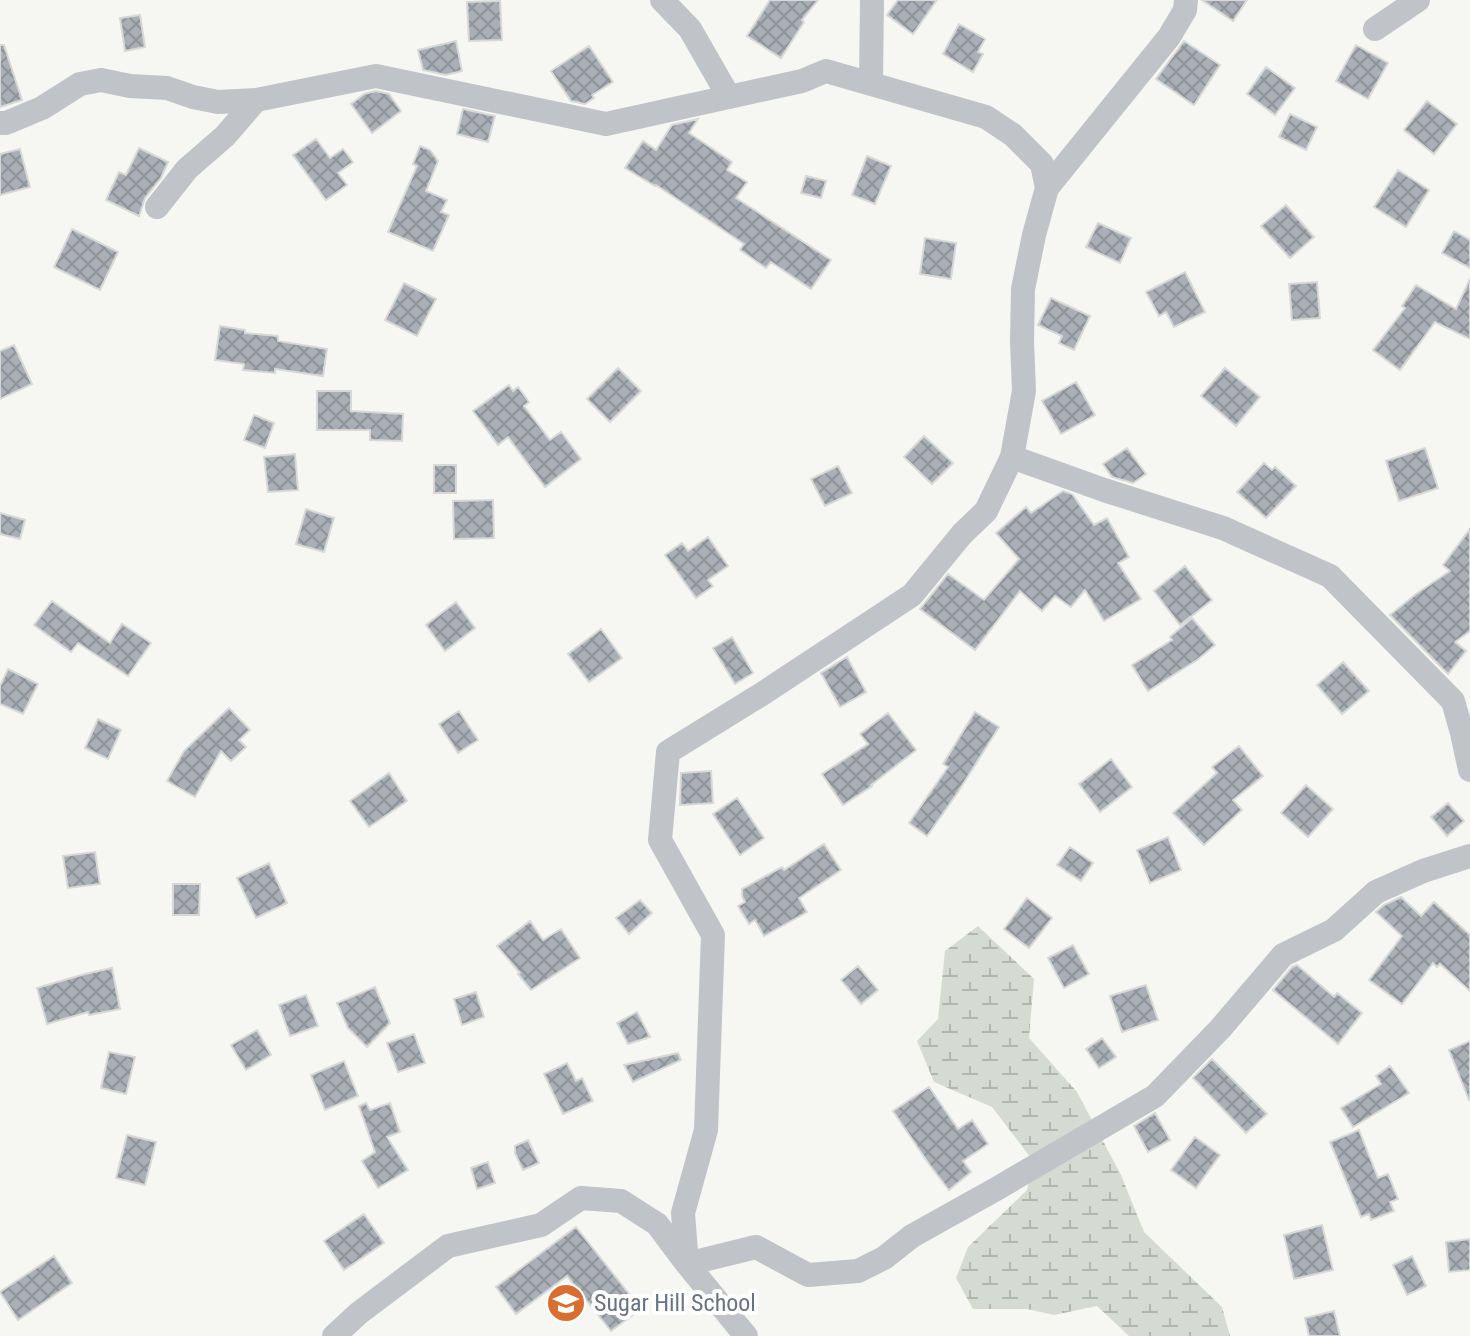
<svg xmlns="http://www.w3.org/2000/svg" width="1470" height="1336" viewBox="0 0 1470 1336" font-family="'Roboto Condensed',sans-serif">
	<defs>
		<pattern id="wetland-marsh" width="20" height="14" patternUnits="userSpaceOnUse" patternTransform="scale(2)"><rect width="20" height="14" fill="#d5dbd3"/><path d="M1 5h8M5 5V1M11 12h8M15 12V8" fill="none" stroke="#b1b6b1"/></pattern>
		<pattern id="building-cross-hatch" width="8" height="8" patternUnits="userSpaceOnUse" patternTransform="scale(2)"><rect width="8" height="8" fill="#a9afb6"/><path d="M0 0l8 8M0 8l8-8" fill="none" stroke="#8d9399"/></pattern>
	</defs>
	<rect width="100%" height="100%" fill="#f6f6f3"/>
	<!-- wetland -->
	<path fill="url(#wetland-marsh)" d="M978,926l56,53 -5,59 48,54 44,83 23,57 78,75 8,29h-101l-32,-30 -43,9 -27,-6h-54l-17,-31 12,-31 59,-57 7,-28 -42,-55 -58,-25 -17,-41 21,-22 7,-68z"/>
	<!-- building -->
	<path fill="url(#building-cross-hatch)" stroke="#d8d8d6" stroke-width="2" d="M770,0h48l-16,20 2,2 -23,36 -34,-22z
		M898,0h39l-24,34 -26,-19z
		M1202,0h45l-14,21z
		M500,1l2,39 -33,1 -2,-39z
		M140,15l5,32 -20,4 -5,-33z
		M959,24l26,15 -7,13 5,2 -10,18 -30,-18z
		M456,41l6,30 -16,4 -23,-5 -5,-20z
		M1184,41l36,24 -26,40 -38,-26z
		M0,45h4l18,55 -22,7z
		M1356,45l32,18 -20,36 -32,-18z
		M589,46l24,36 -21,13 2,3 -9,6 -14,-3 -20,-30z
		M1266,67l29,21 -20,27 -28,-21z
		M376,91l13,3 12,17 -29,22 -21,-29 13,-10z
		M1427,101l30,23 -23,30 -30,-24z
		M463,109l32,7 -7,26 -31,-8z
		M1290,114l27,13 -11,23 -27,-13z
		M698,119l-9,14 43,29 -5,8 20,12 -11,16 95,62 -20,29 -40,-27 -5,6 -26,-18 4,-6 -88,-59 -1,1 -30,-18 18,-27 13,9 16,-25z
		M316,139l14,19 13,-9 10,13 -15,11 9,12 -21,15 -33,-45z
		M420,146l10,4 8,11 -12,30 21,9 -6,12 8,3 -16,36 -45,-19 29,-66 -4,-2z
		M139,148l29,14 -7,16 -16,20 -6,18 -33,-16 13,-28 7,3z
		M20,149l10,38 -30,8v-41z
		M867,156l24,10 -16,38 -23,-9z
		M1398,170l31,20 -23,37 -32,-20z
		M806,176l20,5 -5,17 -20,-5z
		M1286,205l28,32 -24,21 -29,-32z
		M1098,223l33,15 -11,25 -34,-16z
		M72,229l46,23 -18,38 -46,-23z
		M1454,231l16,9v28l-28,-15z
		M925,238l31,5 -5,36 -31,-5z
		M1185,272l20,40 -31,15 -8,-15 -7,4 -13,-24z
		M1470,279v60l-35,-17 -35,48 -27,-20 32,-42 -3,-2 14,-21 40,24z
		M1317,282l3,36 -28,2 -3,-36z
		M404,283l32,16 -19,37 -32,-16z
		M1051,298l39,18 -16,34 -15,-7 3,-7 -24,-11z
		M220,326l25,4v3l33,3v5l49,8 -4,27 -48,-7v4l-32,-3 1,-6 -29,-4z
		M14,345l18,39 -32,15v-48z
		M618,368l23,23 -31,31 -23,-23z
		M1225,368l35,29 -24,29 -35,-30z
		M1076,382l19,33 -34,19 -19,-33z
		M509,385l4,6 5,-4 11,15 -5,4 26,34 11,-8 20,27 -36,28 -37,-50 -10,8 -25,-34z
		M317,391h34v20l52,3 -1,27 -32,-1v-10h-53z
		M254,415l20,8 -9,25 -21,-8z
		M924,436l29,27 -21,21 -28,-27z
		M1127,448l19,26 -13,9 -21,-6 -9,-13z
		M1425,448l13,40 -39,13 -13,-40z
		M295,454l3,36 -30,2 -4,-35z
		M1264,463l8,7 3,-3 21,19 -30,32 -29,-26z
		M434,465h22v28h-22z
		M838,466l14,27 -27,13 -14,-27z
		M1063,491l9,3 22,31 13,-7 22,39 -11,6 23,36 -37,22 -19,-31 -14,17 -16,-11 -13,15 -22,-20 -45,59 -55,-41 28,-35 36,26 35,-41 -23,-26 30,-26 5,6z
		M493,500l1,38 -40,1 -1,-38z
		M306,509l28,9 -10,34 -28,-8z
		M0,513l25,7 -5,19 -20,-5z
		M1470,529v102l-15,11 11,9 -18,23 -58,-59 26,-21 34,-23 -7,-6z
		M708,537l20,29 -20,14 5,6 -17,12 -31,-43 17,-12 6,8z
		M1185,566l27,34 -32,25 -26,-34z
		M52,601l58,42 12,-19 29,19 -23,33 -50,-33 -7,9 -37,-27z
		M456,602l19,26 -30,23 -19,-26z
		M1192,618l23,27 -18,15 -49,31 -16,-26 40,-25 -2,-3z
		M601,629l21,29 -33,24 -21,-28z
		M732,637l21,36 -18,11 -22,-36z
		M847,657l19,35 -26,15 -19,-34z
		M1343,662l26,29 -27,23 -25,-29z
		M8,669l30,15 -15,30 -23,-10v-18z
		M229,708l21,22 -11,10 7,7 -15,14 -10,-10 -26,46 -28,-16 17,-30z
		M459,711l19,29 -20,13 -19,-29z
		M975,712l24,15 -41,65 -31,44 -18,-13 39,-56 -5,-3z
		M888,713l28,37 -45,35 1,1 -29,19 -21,-31 46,-30 -8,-10z
		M98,719l23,11 -13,29 -23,-11z
		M1239,746l24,30 -30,24 9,10 -38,35 -31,-32 44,-40 -5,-6z
		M1111,759l21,28 -32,25 -21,-28z
		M711,771l2,32 -33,2 1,-32z
		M389,773l18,28 -38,26 -19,-26z
		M1306,785l27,24 -25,28 -27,-24z
		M737,798l27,40 -24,17 -27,-41z
		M1448,803l16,18 -17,15 -16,-19z
		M1168,837l13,33 -31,13 -13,-33z
		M824,844l17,26 -42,28 8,14 -43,24 -9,-16 -6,4 -11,-18 7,-4 -3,-6v-7l40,-22 2,3z
		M1070,847l23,16 -12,18 -24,-16z
		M95,852l5,32 -32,4 -5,-32z
		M269,863l18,40 -31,15 -19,-40z
		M173,884h27l-1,31h-26z
		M1401,897l20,19 13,-14 36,33v56l-30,-27 -3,3 -4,-4 -31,41 -33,-24 33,-44 -26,-24 8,-7z
		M1027,898l25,20 -23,30 -25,-19z
		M640,900l12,13 -23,21 -13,-16z
		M530,921l13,19 18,-11 19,29 -49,32 -13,-16 2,-1 -23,-27z
		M1073,945l16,29 -25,14 -16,-30z
		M1297,965l37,32 3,-4 25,20 -24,31 -65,-54 19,-23z
		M858,966l20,24 -17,14 -20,-24z
		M112,968l8,41 -31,6 -1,-3 -41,12 -10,-36 48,-14z
		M1146,985l12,35 -36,12 -12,-36z
		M375,987l15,36 -23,24 -19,-19 -11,-25z
		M476,992l8,25 -22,8 -8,-26z
		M306,995l12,31 -28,10 -11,-31z
		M637,1012l13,25 -22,7 -11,-21z
		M257,1030l14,25 -25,15 -15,-25z
		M414,1034l11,29 -27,9 -11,-29z
		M1102,1038l14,19 -17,11 -13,-19z
		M1470,1041v59h-1l-20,-50z
		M109,1052l26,5 -9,37 -25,-6z
		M678,1053l3,7 -48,22 -9,-17z
		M1212,1059l55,55 -21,19 -53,-55z
		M344,1061l14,35 -33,14 -14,-35z
		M567,1063l9,18 6,-3 11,23 -30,13 -19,-40z
		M1390,1066l19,27 -56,34 -12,-19 40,-24 -5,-8z
		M929,1087l29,42 14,-9 16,24 -25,17 8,11 -22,18 -20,-26 -36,-53z
		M366,1103l4,7 20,-7 10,29 -13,5 21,33 -30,18 -16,-27 13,-9 -16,-46z
		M1155,1113l15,27 -22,12 -14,-26z
		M1359,1130l19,48 10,-4 10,25 -8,3 4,9 -23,9 -2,-6 -8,3 -31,-75z
		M127,1135l29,7 -11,43 -29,-7z
		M1195,1137l25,18 -24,33 -25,-18z
		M528,1140l11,23 -16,7 -8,-17v-7z
		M488,1162l7,21 -18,6 -6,-21z
		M364,1214l20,29 -40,27 -20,-29z
		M1322,1225l11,45 -39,9 -10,-44z
		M576,1227l65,82 -30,22 -44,-55 -51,38 -20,-27z
		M1470,1239v31l-21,2 -3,-30z
		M54,1256l18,27 -54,37 -18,-28z
		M1412,1256l14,30 -19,9 -14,-30z
		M1334,1311l6,25h-31l-4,-18z"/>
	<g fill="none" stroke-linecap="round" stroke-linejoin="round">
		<!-- minor -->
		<path stroke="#c0c3c7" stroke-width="24" d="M662,0l28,29 39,68
			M1375,29l43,-29
			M871,83l1,-83
			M0,123h6l36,-15 38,-24 21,-4 29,6 37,2 26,9 25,5 38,-2 120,-24 230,48 196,-43 24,-10 160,46 27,18 29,29 5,24 -13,47 -11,54 -1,52 2,50 -12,66 -26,54 -24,23 -50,61 -150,99 -94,58 -8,88 53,95 -7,195 -23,83 4,51 59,72
			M1047,188l122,-151 16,-27 1,-10
			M157,207l30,-38 38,-33 31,-36
			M1012,457l92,33 119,38 107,48 123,125 9,32 8,37
			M334,1336l25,-23 89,-67 93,-21 40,-27 40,3 36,23 30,40 69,-17 52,28 50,-4 26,-13 28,-22 86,-48 157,-92 65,-67 63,-74 51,-25 42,-38 47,-21 47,-15"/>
	</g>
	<!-- icons -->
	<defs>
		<g id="school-disc" transform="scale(2)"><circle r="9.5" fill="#d96e31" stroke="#fff"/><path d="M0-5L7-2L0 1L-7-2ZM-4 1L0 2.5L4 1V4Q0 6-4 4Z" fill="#fff"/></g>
	</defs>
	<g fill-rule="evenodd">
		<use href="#school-disc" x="566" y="1303"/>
	</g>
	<g text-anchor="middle" stroke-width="8" stroke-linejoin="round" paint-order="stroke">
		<!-- poi labels -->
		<g font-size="24" fill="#677383" stroke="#fff" text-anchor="start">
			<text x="594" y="1311">Sugar Hill School</text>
		</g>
	</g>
</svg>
